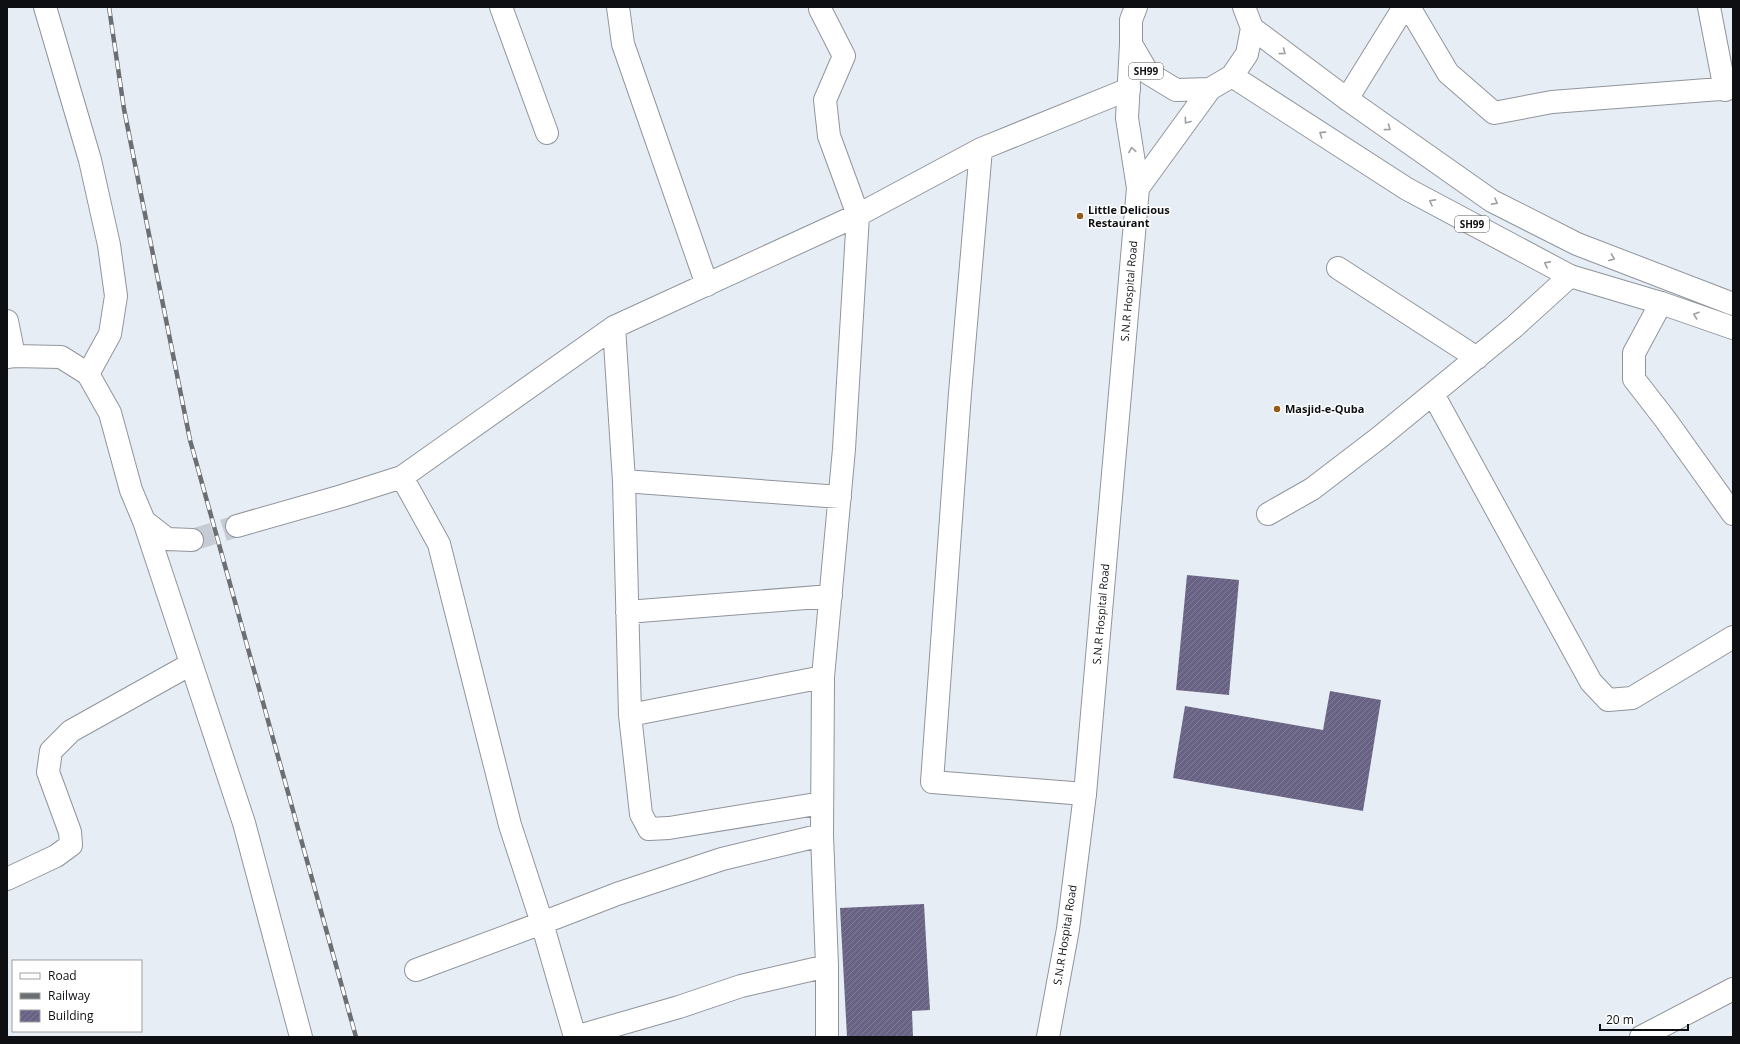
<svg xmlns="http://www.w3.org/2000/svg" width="1740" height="1044" viewBox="0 0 1740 1044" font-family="'Open Sans',sans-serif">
	<defs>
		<pattern id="building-hatch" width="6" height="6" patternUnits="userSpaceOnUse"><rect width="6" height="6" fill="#686384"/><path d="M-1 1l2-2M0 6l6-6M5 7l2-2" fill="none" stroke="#7f7c94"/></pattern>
	</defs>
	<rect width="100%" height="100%" fill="#e7edf5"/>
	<!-- building -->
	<path fill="url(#building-hatch)" d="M1187,575l52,5 -10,115 -53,-5z
		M1330,691l51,9 -18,111 -190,-33 12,-72 138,24z
		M924,904l6,106 -18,1 1,26h-66l-7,-129z"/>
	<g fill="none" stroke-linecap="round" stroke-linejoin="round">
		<!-- minor-tunnel -->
		<path stroke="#c6ccd3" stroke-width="22" stroke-dasharray="22 11" stroke-linecap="butt" d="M192,540l45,-14"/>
		<!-- minor casing -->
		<g stroke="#90959c" stroke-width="24">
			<path id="minor" d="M45,7l45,153 19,85 7,51 -6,38 -22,40
				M501,7l46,126
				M618,7l5,37 84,241
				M820,7v2l24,47 -19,44 4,36 29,79 -14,234 -21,228 -1,158 5,131v71
				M1409,7l39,66 46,40 58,-11 181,-14
				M1709,7l16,83
				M1347,99l57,-92
				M981,149l-21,244 -28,389 153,12
				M1338,268l139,90
				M1661,303l-27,50v26l31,40 68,95
				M7,321l7,35 -7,1
				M614,327l10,154 6,234 11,99 8,15 20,-1 153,-25
				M14,356l47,1 27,17 22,39 21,77 13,31 23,18 25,1
				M1433,394l158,288 17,18 24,-2 101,-61
				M402,477l37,67 71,281 32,98 75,-29 105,-35 100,-24
				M624,481l216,16
				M1268,514l44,-25 68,-52 134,-110 56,-51
				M144,521l100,302 57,214
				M237,526l105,-30 60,-19 212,-150 244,-112 123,-66 148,-60
				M627,612l204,-16
				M630,715l193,-38
				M7,879l49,-23 15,-11 -1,-13 -22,-60 3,-21 20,-20 120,-67
				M416,970l126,-47 33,114
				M575,1037l104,-30 62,-21 86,-20
				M1641,1037l92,-48"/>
		</g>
		<!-- major casing -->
		<g stroke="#90959c" stroke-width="24">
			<path id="major" d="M1136,7l-5,13v24l17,29 28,17 34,-1
				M1252,28l95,71 145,102 85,43 156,60
				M1232,76l175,113 163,87 91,27 72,25
				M1138,188l72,-99 22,-13 15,-22 5,-26 -8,-21
				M1048,1037l20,-108 17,-135 53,-606 -11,-70 4,-74"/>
		</g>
		<!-- minor -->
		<use href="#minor" stroke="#fff" stroke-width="22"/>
		<!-- major -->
		<use href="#major" stroke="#fff" stroke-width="22"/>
		<!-- rail casing -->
		<g stroke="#6b6f74" stroke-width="4.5">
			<path id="rail" d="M109,7l15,102 66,331 166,597"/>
		</g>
		<!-- rail -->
		<use href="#rail" stroke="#fff" stroke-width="3" stroke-dasharray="9" stroke-linecap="butt"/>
	</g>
	<!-- one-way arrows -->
	<defs><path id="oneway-chevron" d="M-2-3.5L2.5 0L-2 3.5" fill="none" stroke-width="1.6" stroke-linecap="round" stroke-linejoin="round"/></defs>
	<g stroke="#9e9fa0">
		<use href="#oneway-chevron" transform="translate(1283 52) rotate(37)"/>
		<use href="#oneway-chevron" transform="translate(1187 121) rotate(126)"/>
		<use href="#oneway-chevron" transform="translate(1388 128) rotate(36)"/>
		<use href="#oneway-chevron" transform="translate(1322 134) rotate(-147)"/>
		<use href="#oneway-chevron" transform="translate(1132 150) rotate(-99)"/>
		<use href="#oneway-chevron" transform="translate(1432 202) rotate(-152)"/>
		<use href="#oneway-chevron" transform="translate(1495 202) rotate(29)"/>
		<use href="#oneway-chevron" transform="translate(1612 258) rotate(21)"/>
		<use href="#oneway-chevron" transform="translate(1547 264) rotate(-152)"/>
		<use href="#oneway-chevron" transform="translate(1696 315) rotate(-161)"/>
	</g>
	<!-- markers -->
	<g fill="#955c18" stroke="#fff" stroke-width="1.5">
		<circle cx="1080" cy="216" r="4"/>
		<circle cx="1277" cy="409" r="4"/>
	</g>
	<g text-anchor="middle" stroke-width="3" stroke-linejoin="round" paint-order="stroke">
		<!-- shield labels -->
		<g fill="#fff" stroke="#565759" stroke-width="1">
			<rect x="1129" y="63" width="34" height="16" rx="3"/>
			<rect x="1455" y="216" width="34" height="16" rx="3"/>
		</g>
		<g font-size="10" font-weight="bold" fill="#0d0f12">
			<text x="1146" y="75">SH99</text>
			<text x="1472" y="228">SH99</text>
		</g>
		<!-- poi labels -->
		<g font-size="11" font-weight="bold" fill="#0d0f12" stroke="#fff" text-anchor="start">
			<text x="1088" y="214">Little Delicious<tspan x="1088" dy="13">Restaurant</tspan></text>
			<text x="1285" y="413">Masjid-e-Quba</text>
		</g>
		<!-- street labels -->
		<g font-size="11" fill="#0d0f12" stroke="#fff">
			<text transform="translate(1129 291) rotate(-85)" y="4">S.N.R Hospital Road</text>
			<text transform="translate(1101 614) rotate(-85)" y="4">S.N.R Hospital Road</text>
			<text transform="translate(1065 935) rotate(-81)" y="4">S.N.R Hospital Road</text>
		</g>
	</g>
	<!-- border -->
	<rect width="1740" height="1044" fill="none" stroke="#0d0f12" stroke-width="16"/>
	<!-- legend -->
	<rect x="12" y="960" width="130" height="72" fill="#ffffff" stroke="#9e9fa0"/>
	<rect x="20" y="973" width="20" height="6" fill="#ffffff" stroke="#9e9fa0"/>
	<text x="48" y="980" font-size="12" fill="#0d0f12">Road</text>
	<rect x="20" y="993" width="20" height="6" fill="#6b6f74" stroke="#9e9fa0"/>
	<text x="48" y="1000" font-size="12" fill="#0d0f12">Railway</text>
	<rect x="20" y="1010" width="20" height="12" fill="url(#building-hatch)" stroke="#9e9fa0"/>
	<text x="48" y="1020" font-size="12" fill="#0d0f12">Building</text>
	<!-- scale -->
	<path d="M1600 1024v6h88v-6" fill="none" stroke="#0d0f12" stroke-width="2"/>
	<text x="1606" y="1024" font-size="12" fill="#0d0f12" stroke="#ffffff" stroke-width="3" paint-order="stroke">20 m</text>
</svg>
